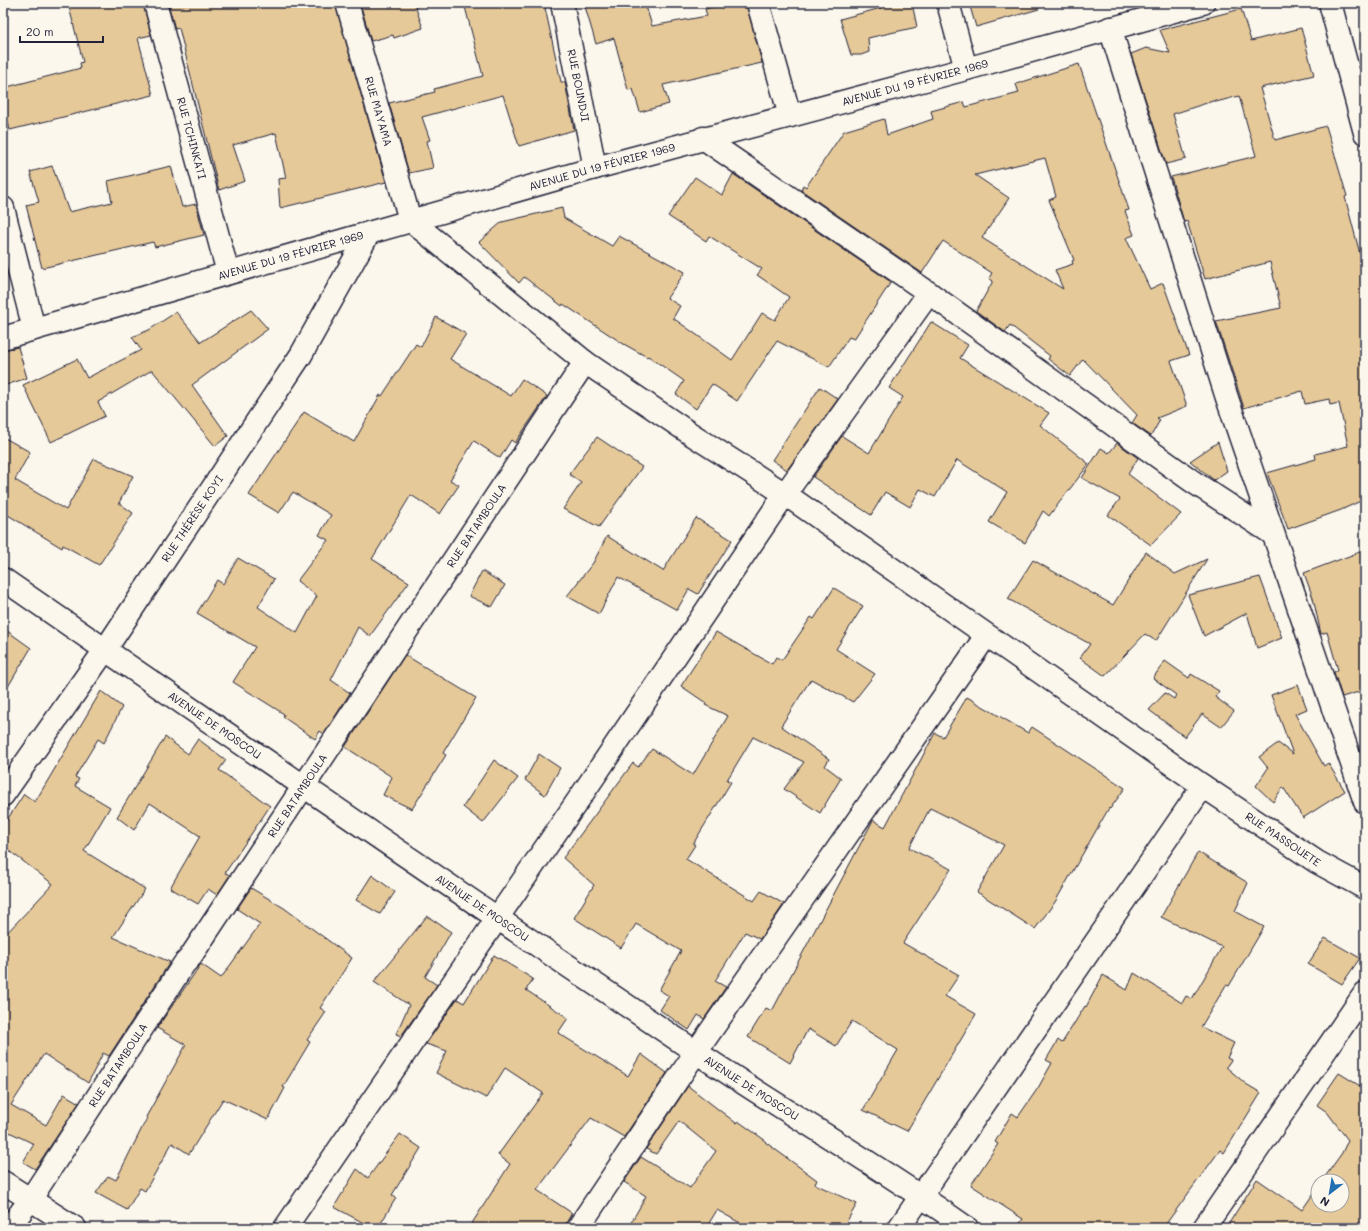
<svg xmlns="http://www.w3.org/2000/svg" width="1368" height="1231" viewBox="0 0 1368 1231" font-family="Mali,sans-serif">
	<rect width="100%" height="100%" fill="#fbf7ec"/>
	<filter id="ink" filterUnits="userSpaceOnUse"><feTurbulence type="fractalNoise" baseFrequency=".025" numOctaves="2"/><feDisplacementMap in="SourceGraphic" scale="8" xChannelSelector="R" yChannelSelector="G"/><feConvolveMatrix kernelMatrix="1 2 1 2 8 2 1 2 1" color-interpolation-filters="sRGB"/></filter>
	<g filter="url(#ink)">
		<!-- building -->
		<path fill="#e6c999" stroke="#22223b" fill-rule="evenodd" d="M68,3h75l8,32 -13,3 15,57 -143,35 -7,-26v-16l78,-20 -1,-5 3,-1z
			M168,3h167l51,179 -106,26 -2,-29 8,-1 -10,-45 -43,12 12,36 -26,9 -40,-162 -4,1z
			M360,3h54l9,25 -29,10 -1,-3 -22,6z
			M464,3h80l17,79h4l9,48 -55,16 -16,-51 -81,22 8,23 -3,1 6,27 -24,5 -20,-70 46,-11 -1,-3 49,-13z
			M584,3h61l7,23 55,-10 -2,-7 25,-6h16l16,60 -99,22 6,19 -29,8 -7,-23 -5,1 -14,-52 -18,6z
			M880,3h32l5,24 -49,11 1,14 -8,3h-10l-11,-36 41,-11z
			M969,3h69l1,6 -63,18z
			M1241,9l10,32 50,-13 13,47 -54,13 15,52 51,-14 21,70 -2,1 15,57 5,-2v247l-24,11 -53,19 -21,-56 49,-14 -1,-5 33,-8 -9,-43 -9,2 -1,-6 -24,5 -3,-13 -58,17 -28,-87 65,-13 -11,-46 -65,17 -18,-58 -3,1 -13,-45 85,-21 -17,-60 -23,6v-2l-43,14 13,45 -20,5 -35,-110 15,-6 24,5 -10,-23z
			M1079,64l50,146 -4,1 9,24 -8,3 24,51 13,-6 26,72 -18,6 16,45 -30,12 3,2 -9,16 -19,-13 5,-8 -54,-56 -13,17 -22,-17 2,-3 -40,-31 -5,7 -29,-21 17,-30 -4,-3 3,-5 -49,-32 -21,32 -121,-83 2,-5 3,2 38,-56 40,-12 3,16 46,-16 -2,-8 33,-9 2,5 53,-14 -3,-9zM1045,158l11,39 -7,3 25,60 -2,1 1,3 -18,6 8,19 -81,-51 27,-40 -34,-23z
			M52,166l17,46 43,-10 -4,-21 63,-15 11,41 14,-3 8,31 -49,12 -2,-5 -111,26 -16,-63 13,-3 -9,-30z
			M733,174l158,108 -37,57 -5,-2 -20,30 -52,-26 -40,60 -25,-17 -16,25 -20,-15 8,-13 -36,-25 -1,1 -25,-14 -59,-39 -1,2 -38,-29 -5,6 -40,-41 23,-20 60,-14 2,10 48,28 7,-10 66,36 -18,26 13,8 -7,12 59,42 30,-47 13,7 14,-23 -32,-22 5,-6 -53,-33 -3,5 -38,-25 27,-39 27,18z
			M251,310l17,19 -76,56 36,51 -13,10 -63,-76 -54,32 7,14 -54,26 -28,-57 54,-26 10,19 54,-28 -9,-13 17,-7 27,-18 25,30z
			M436,317l30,17 -16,25 61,37 11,-17 25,17 -32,47 -4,-3 -11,18 -26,-17 -24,39 9,5 -19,29 -29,-19 -39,64 37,23 -39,54 -12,-9 -27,53 19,13 -26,41 -4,-3 -5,8 -32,-22 1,-3 -51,-32 22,-35 -58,-34 20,-33 6,4 15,-26 36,21 -16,28 39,26 20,-37 -20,-15 31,-41 -9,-5 12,-20 -38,-23 -14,21 -30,-18 55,-83 50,30 26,-47 2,1 34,-52 5,3z
			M931,322l37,23 -8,13 89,55 -9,12 49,39 -40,52 -6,-5 -18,32 -36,-21 18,-30 -50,-32 -22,37 -15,-8 -10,18 -25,-15 -14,23 -58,-38 29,-41 27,17 34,-56 -14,-9z
			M18,347l9,31 -24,8v-36z
			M820,387l18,12 -51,71 -15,-10z
			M3,437l27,15 -15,28 51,30 28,-51 39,17 -14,27 14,10 -34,52 -36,-20 -1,3 -59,-36z
			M597,437l45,30 -43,60 -36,-18 18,-26 -12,-9z
			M1218,442l9,29 -13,9 -24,-19z
			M1117,443l21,15 -10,16 53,40 -30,31 -43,-30 12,-16 -38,-21 19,-30 8,5z
			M696,518l36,22 -34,54 -9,-5 -12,21 -59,-33 -19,37 -32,-18 26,-33 14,-27 56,35z
			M1365,550v140l-23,7 -8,-25 4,-2 -11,-38 -6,2 -8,-36 -9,-25z
			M1146,552l29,22 32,-15 -51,82 -11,-7 -40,42 -25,-18 10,-14 -82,-45 25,-39 80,45z
			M482,571l23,14 -13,22 -23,-11z
			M1260,577l22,61 -25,10 -10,-35 -43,23 -16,-41z
			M834,588l29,18 -27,43 39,25 -22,28 -42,-23 -30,47 48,33 -4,7 16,12 -21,35 -36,-24 20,-27 -51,-25 -26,43 4,2 -38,62 2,1 -9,14 68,42 7,-10 23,13 -24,35 -15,-7 -30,49 11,6 -22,32 -6,-4 -9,15 -29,-20 9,-14 -10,-6 22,-39 -45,-27 -15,24 -47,-30 20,-33 -31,-27 70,-95 5,4 14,-18 41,26 35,-59 -23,-11 1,-2 -25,-17 35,-54 56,32 4,-7 6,3 29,-43 3,2z
			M3,628l28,20 -28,47z
			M405,655l71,43 -33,55 3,2 -34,54 -29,-14 9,-18 -47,-30z
			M1165,661l24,17 2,-4 28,17 -4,6 19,14 -13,16 -19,-13 -17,23 -36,-27 16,-17 9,6 2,-4 -23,-17z
			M1298,685l9,24 -12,5 29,52 4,-3 17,28 -42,27 -20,-31 -10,15 -17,-16 12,-18 -9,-11 19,-14 15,11 -22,-59z
			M101,691l21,16 -18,36 -6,-4 -23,38 4,2 -4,7 35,21 -26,44 61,38 -32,48 57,25 -61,94 -6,-3 -15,30 -44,-29 -33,51 35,20 18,-31 15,9 -44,66 -12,-7 11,-18 -31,-15v-192l50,-53 -50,-38v-20l21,-32 11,8z
			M967,697l61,36 4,-6 93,61 -15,21 -1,-1 -54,94 -20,27 -58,-37 27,-47 -74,-37 -21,40 42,21 -48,74 56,32 -14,21 31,18 -69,117 -44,-21 35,-60 -46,-29 -16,25 -28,-17 -18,34 -42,-26 18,-29 6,3 99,-187 2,-4 12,7 50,-94 8,4z
			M165,737l23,17 10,-15 28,21 -7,10 51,36 -45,67 5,2 -13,20 -9,-6 -10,15 -28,-16 30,-52 -50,-33 -16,27 -17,-13z
			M539,754l21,14 -15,27 -20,-15z
			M494,760l24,18 -35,45 -20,-16z
			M1198,852l50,31 -13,28 29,16 -35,59 -3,-1 -25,42 33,16 -7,15 4,2 -5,7 20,17 15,9 -37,60 -4,-3 -57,78h-146l6,-9 -52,-34 27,-41 -3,-2 17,-29 6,4 20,-29 14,-25 -6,-3 12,-20 4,3 23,-37 1,1 17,-32 24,15 7,-17 48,30 4,-7 6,3 30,-52 -61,-30z
			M372,875l23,17 -15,22 -24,-14z
			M251,888l33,20 68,50 -32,50 6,4 -19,28 3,2 -27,45 2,1 -17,32 -45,-21 -34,55 -17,-11 -27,48 -5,-3 -13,22 -31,-17 12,-17 8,4 31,-62 -1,-1 40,-72 -29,-17 44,-64 20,14 36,-50 3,-4 -23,-15z
			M427,916l24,16 -26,45 12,8 -36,51 -5,-2 13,-29 -35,-23z
			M1325,938l35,20 -18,26 -34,-20z
			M494,955l39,24 -7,11 42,28 -10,15 70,43 13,-22 26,19 -43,64 -33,-19 -54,72 35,23 -9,15h-94l41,-64 -12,-9 45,-62 -38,-25 -19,30 -50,-25 11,-22 -21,-7 31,-45 7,4z
			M1339,1073l26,16v139h-139l31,-49 45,31 16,-23v18h24v-24h-20l20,-28 6,-13 -21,-28 -10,-7z
			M688,1086l48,37 2,-2 28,20 -1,1 52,38 -2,4 42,20 -14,24h-94l-32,-18 -11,18h-78l18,-32 -22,-14 17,-25 49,31 26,-37 -37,-30 -23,33 -10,-5z
			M400,1134l21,14 -29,47 4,3 -18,30h-5l-39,-21 23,-38 11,9z"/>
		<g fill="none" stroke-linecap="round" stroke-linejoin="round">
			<!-- street casing -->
			<g stroke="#22223b" stroke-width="25">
				<g id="street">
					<path id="s1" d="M155,3l73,270"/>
					<path id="s2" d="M347,3l63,217 175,142 106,72 94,60 418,292 114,76 48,26"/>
					<path id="s3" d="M562,3l33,165"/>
					<path d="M758,3l32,113"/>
					<path d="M948,3l18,66"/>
					<path d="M1330,3l35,130"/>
					<path d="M1110,28l117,370 138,404"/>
					<path d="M703,138l226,155 263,188 81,53"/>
					<path d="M3,208l31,121"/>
					<path id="s4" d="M3,338l592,-170 371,-99 237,-66"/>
					<path id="s5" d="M3,579c229,159 459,316 690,471 91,61 185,115 274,178"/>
					<path id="s6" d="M3,795l102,-145 196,-295 68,-122"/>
					<path d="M3,1182l72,46"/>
					<path id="s7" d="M9,1228l21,-28 154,-236 5,-5 396,-597"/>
					<path d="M285,1228l298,-435 202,-299 144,-201"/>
					<path d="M578,1228l118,-176 290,-416"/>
					<path d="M899,1228l304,-442"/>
					<path d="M1204,1228l161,-235"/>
				</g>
			</g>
			<!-- street -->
			<use href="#street" stroke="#fbf7ec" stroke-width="22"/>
		</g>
	</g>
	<g text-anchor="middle" stroke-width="3" stroke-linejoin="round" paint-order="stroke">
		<!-- street labels -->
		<g font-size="11" fill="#22223b" stroke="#fbf7ec">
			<text dy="4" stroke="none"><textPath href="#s4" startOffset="947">AVENUE DU 19 FÉVRIER 1969</textPath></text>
			<text dy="4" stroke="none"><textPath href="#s3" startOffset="84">RUE BOUNDJI</textPath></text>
			<text dy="4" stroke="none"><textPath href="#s2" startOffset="113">RUE MAYAMA</textPath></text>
			<text dy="4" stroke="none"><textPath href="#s1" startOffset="140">RUE TCHINKATI</textPath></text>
			<text dy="4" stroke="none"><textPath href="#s4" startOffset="623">AVENUE DU 19 FÉVRIER 1969</textPath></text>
			<text dy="4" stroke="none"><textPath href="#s4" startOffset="299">AVENUE DU 19 FÉVRIER 1969</textPath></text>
			<text dy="4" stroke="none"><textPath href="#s6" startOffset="335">RUE THÉRÈSE KOYI</textPath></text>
			<text dy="4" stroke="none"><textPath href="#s7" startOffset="844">RUE BATAMBOULA</textPath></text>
			<text dy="4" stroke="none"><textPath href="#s5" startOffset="257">AVENUE DE MOSCOU</textPath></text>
			<text dy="4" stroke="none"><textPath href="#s7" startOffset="520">RUE BATAMBOULA</textPath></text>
			<text dy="4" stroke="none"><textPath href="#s2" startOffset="1297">RUE MASSOUETE</textPath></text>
			<text dy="4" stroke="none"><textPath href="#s5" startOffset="581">AVENUE DE MOSCOU</textPath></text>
			<text dy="4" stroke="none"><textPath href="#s7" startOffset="196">RUE BATAMBOULA</textPath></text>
			<text dy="4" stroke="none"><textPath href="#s5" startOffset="905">AVENUE DE MOSCOU</textPath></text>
		</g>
	</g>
	<!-- margin -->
	<rect width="1368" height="1231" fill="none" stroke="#fbf7ec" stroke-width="16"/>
	<rect x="8" y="8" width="1352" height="1215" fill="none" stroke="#22223b" stroke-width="1.5" filter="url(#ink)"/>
	<!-- north arrow -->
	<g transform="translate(1330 1193) rotate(211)"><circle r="19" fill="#fbf7ec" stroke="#a4a2a5"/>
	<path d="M0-3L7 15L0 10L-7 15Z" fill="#1f6fb2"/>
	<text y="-6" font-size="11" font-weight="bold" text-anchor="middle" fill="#22223b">N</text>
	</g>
	<!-- scale -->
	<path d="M20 36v6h83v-6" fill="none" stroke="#22223b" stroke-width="2"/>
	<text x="26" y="36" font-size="12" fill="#22223b" stroke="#fbf7ec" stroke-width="3" paint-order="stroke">20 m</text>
</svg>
